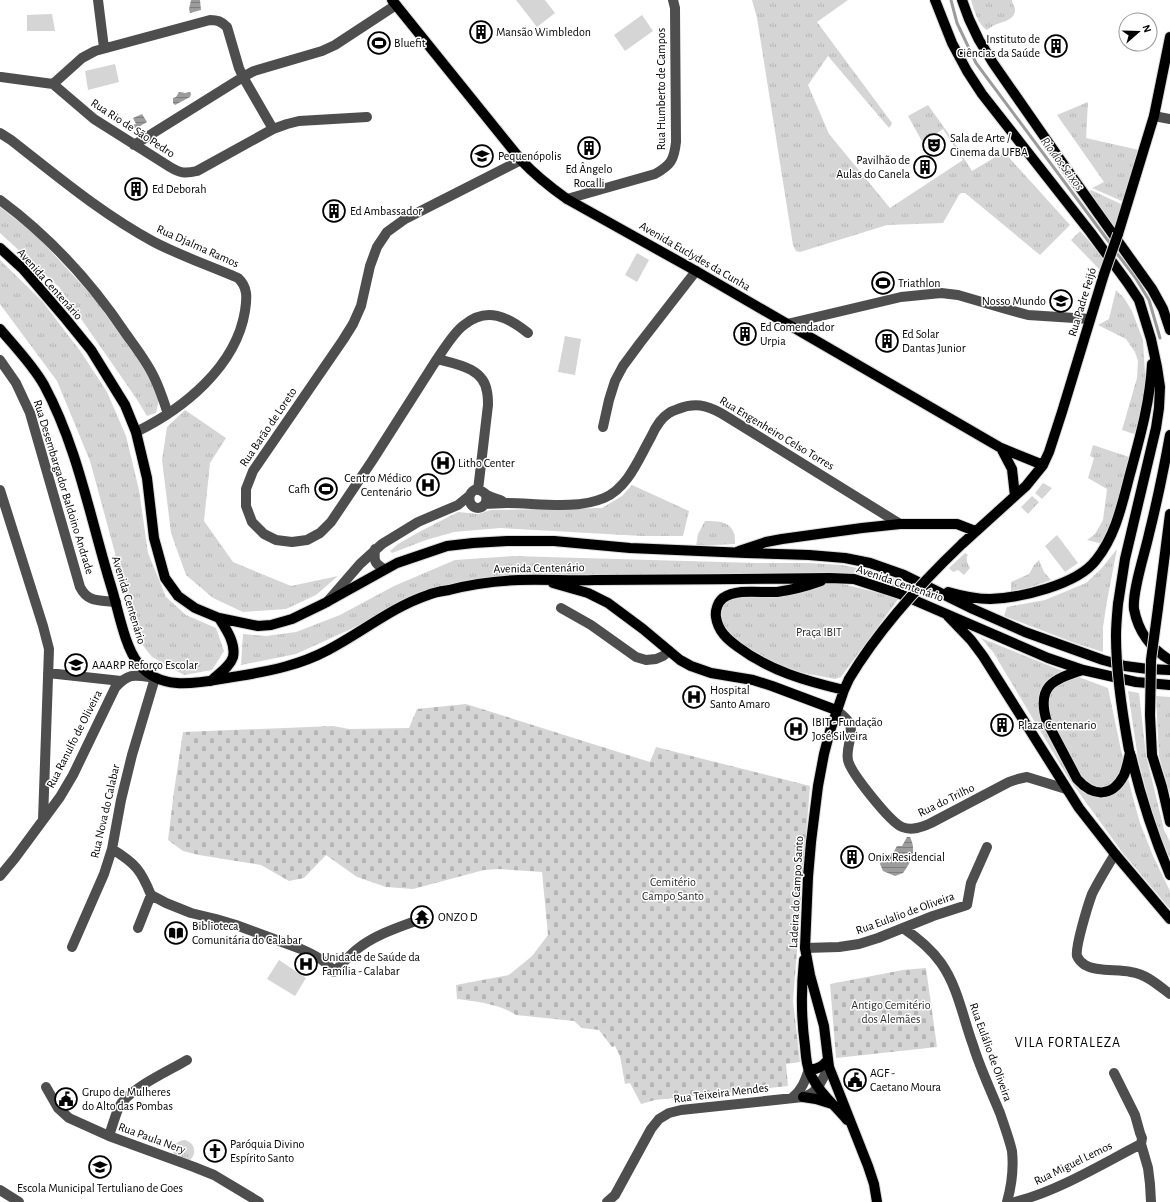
<svg xmlns="http://www.w3.org/2000/svg" width="1170" height="1202" viewBox="0 0 1170 1202" font-family="'Alegreya Sans',sans-serif">
	<defs>
		<pattern id="grass-tufts" width="24" height="20" patternUnits="userSpaceOnUse"><rect width="24" height="20" fill="#d5d5d5"/><path d="M3 7l-1-3M5 7V3M7 7l1-3M15 17l-1-3M17 17v-4M19 17l1-3" fill="none" stroke="#b5b5b5"/></pattern>
		<pattern id="cemetery-stones" width="16" height="16" patternUnits="userSpaceOnUse"><rect width="16" height="16" fill="#d5d5d5"/><path d="M2 7V4a2 2 0 0 1 4 0v3zM10 15v-3a2 2 0 0 1 4 0v3z" fill="#b5b5b5"/></pattern>
		<pattern id="water-rules" width="6" height="5" patternUnits="userSpaceOnUse"><rect width="6" height="5" fill="#9c9c9c"/><path d="M0 2.5h6" fill="none" stroke="#7d7d7d"/></pattern>
	</defs>
	<rect width="100%" height="100%" fill="#fff"/>
	<!-- grass -->
	<path fill="url(#grass-tufts)" d="M752,0h96l-31,22 75,101 -3,5 -61,-72 -20,29 21,49 61,74 73,-48 -20,-31 -20,14 -15,-27 20,-11 20,28 24,38 32,-19 66,73 -30,30 -75,-62h-4l-2,2 -16,28 -56,2 -87,27 -4,-1 -3,-6 -36,-227z
		M971,0h41c0,4 3,6 3,9 1,12 -15,13 -22,17 -2,1 -4,3 -6,4 -9,-5 -13,-20 -16,-30z
		M1088,102l-2,36 53,12 -15,52 -32,-14 12,-6 -47,-67z
		M1091,190l32,15 -8,27 -29,-38z
		M0,207l37,29 57,62 42,59 18,28 5,14 -3,14 -9,3 -11,-18 -77,-111 -59,-54z
		M1080,231l25,28 -6,10 -28,-29z
		M0,260l42,41 39,51 26,40 19,44 13,54 9,63 18,44 20,18 30,13 8,23 -12,19 -28,5 -32,-18 -15,-19 -10,-41 -37,-136 -33,-80 -57,-77z
		M1116,290l8,8 8,13 11,29 3,52 -4,22 -8,20 -12,-4 15,-52 1,-17 -3,-9 -9,-13 -28,-14 11,-6z
		M185,410l41,28 -16,25 -6,58 29,41 58,24 47,-10 -22,19 -30,14 -43,3 -30,-14 -27,-23 -15,-42 -9,-73 5,-33z
		M1093,445l36,12 -18,69 -8,18 -16,-4 8,-6 8,-14 4,-31 -19,-11 6,-20 -4,-2z
		M1043,483l9,5 -10,11 -7,-6z
		M632,485l57,26 -6,25h-41l-142,-8 -46,4 -28,8 -34,13 -2,-2 8,-7 21,-12 39,-20 20,2 13,-4 111,-2 20,-12z
		M1032,496l7,6 -11,12 -7,-7z
		M705,521c17,0 31,1 30,23l-39,2 2,-12z
		M1117,549l-10,52 -4,26v25l-28,-9 -71,-27 3,-9 38,-7 41,-17 15,-14z
		M965,553l3,2c-3,5 0,9 2,13l-6,7 -6,-5 -5,2 -4,-4z
		M512,556l244,7h53l33,2 25,5 40,12 -5,7 -49,-14 -363,2 -57,11 -82,41 -55,25 -55,11 2,-31 23,2 30,-4 44,-17 54,-29 61,-26z
		M1039,560l5,12 7,8 -23,8 -17,3v-9l18,-8 5,-9z
		M827,580l72,18 -58,79 -6,2 -36,-7 -24,-9 -24,-14 -19,-12 -10,-12 -5,-17 16,-14z
		M981,638l74,30 53,20 13,62 11,44 8,29 13,33 17,35v18l-48,-57 -53,-73 -76,-127z
		M1128,691l11,2 7,62 18,75 6,12v16l-13,-27 -19,-72z
		M1156,696l14,1v97l-11,-38z
		M184,1140c11,2 14,14 5,21l-15,-6c-2,-8 2,-14 10,-15z"/>
	<!-- cemetery -->
	<path fill="url(#cemetery-stones)" d="M466,704l184,58 6,-15 154,39 -17,215 7,61 -14,2 2,22 -133,14 -14,4 -11,-21 -5,1 -5,-28 -5,-10 -3,1 -13,-17 -17,-2 -8,-7 -58,-6c-14,-10 -41,-14 -59,-16l-1,-14 53,-10 23,-19 16,-21 -6,-63 -43,-3 -15,1 -71,19 -27,-2 -29,-10 -31,-22 -22,23 -15,3 -28,-16 -62,-10 -16,-4 -15,-11 6,-49 9,-59 150,-6 16,3 60,-1 8,-19z
		M926,968l11,79 -101,11 -6,-74 73,-14z"/>
	<!-- pitch -->
	<path fill="#d5d5d5" d="M516,0h29l10,13 -18,14z
		M52,14l3,17h-28v-16z
		M642,15l11,16 -28,20 -11,-16z
		M115,64l4,18 -31,8 -3,-19z
		M637,253l12,7 -12,22 -12,-7z
		M565,336l16,3 -6,36 -17,-3z
		M1057,535l21,28 -13,9 -20,-26z
		M279,960l27,18 -11,18 -28,-17z"/>
	<!-- water -->
	<path fill="url(#water-rules)" d="M191,0h9l1,10 -11,3 -1,-4z
		M179,92l6,1 5,-1 1,2 -1,3 -15,8 -2,-2v-5l3,-1z
		M142,114l5,8 -12,7 -2,-4 3,-1 -3,-6z
		M907,837h3c7,14 1,25 -7,36l-8,3 -12,-5 -3,-7c3,-9 4,-8 13,-11l4,-7h5z"/>
	<g fill="none" stroke-linecap="round" stroke-linejoin="round">
		<!-- stream -->
		<path stroke="#9c9c9c" stroke-width="3" d="M951,0l6,23 19,40 136,183
			M1115,251l20,26 14,23 11,38"/>
		<!-- major casing -->
		<g stroke="#dbdbdb" stroke-width="12">
			<path id="major" d="M392,0l129,160c14,15 29,27 46,39l129,72 305,177 42,17
				M935,0l17,43 15,28 15,23 109,139 36,49 12,18 12,39 6,28 3,20 -1,21 -3,20 -31,131 -7,45
				M962,0l7,19 10,21 14,23 82,118 77,108 11,20 7,21
				M1118,234l36,-118 16,-79
				M0,248l23,21 42,49 26,32 34,55 11,27 11,46 7,60 11,40 13,18 17,12 24,10 39,8 13,-1 21,-6 33,-16 72,-40 50,-17 26,-3 34,-2h47l76,7 116,5 63,2 36,3 25,5 34,12 69,34 52,23 78,28 22,6 23,3 22,1
				M0,329c15,18 32,35 44,56 34,63 46,133 67,201 7,22 13,59 27,77 24,32 67,18 101,13 31,-5 61,-11 89,-26 33,-17 64,-43 100,-55 6,-3 14,-4 21,-5 23,-6 46,-9 70,-10 25,-1 51,1 76,0 78,0 157,-1 235,-2l24,1 46,15 148,64 35,12 53,12 34,3
				M1170,435c-6,33 -13,67 -21,99 -4,19 -17,57 -15,75 4,22 17,40 36,51
				M1001,448l11,21 3,27
				M962,544l64,-58 17,-21 6,-13 13,-40 42,-138
				M739,551l27,-9 16,-3 80,-11 38,-4h57l18,7
				M821,581c-14,5 -29,9 -44,11 -16,1 -39,-4 -54,6 -5,4 -8,12 -7,19 2,14 11,22 22,30 32,24 68,34 106,43
				M553,583l35,10 20,10 35,26 37,31 11,6 20,7 42,7 19,6 64,24
				M948,592c14,4 28,7 42,7 30,-1 87,-14 106,-39 20,-25 26,-56 34,-86 10,-37 20,-72 22,-110
				M1158,608l12,-94
				M947,615l24,25 12,16 96,152 36,46 55,65
				M1083,670c-31,9 -47,17 -36,52l30,57c16,18 35,19 47,-4 3,-7 4,-14 6,-22
				M849,679l-5,11 -14,41 -6,23 -6,32 -7,56 -3,35 -3,71 5,27 14,51 5,41 39,99 6,18 3,18
				M211,681c7,-7 19,-14 22,-24 3,-14 -7,-28 -14,-39
				M1152,755l10,32 8,35
				M1131,756c10,42 22,79 39,119
				M804,960c-3,29 -3,57 1,86 1,12 2,24 8,33 8,16 23,27 34,41
				M809,1069c7,1 13,-2 18,-8
				M803,1097l13,2 16,5"/>
		</g>
		<!-- minor -->
		<path stroke="#4e4e4e" stroke-width="10" d="M98,0l6,48
			M210,20c7,0 11,1 17,7l12,41 4,9 30,52 -76,42c-12,3 -17,2 -27,-4l-76,-48 -41,-35 29,-26 13,-7z
			M1,77l52,7
			M1154,116l16,3
			M273,129l14,-5 12,-3 68,-4
			M0,133l11,7c46,36 91,74 143,102 27,14 56,24 84,36 10,9 9,20 7,33 -9,56 -62,98 -109,121
			M134,145l109,-68 11,-6 68,-20 13,-6 61,-40
			M567,199l88,-25c16,-9 19,-14 21,-32l-1,-134 -2,-8
			M0,200c50,37 92,83 126,134 10,14 21,28 28,43 6,12 10,25 14,37
			M787,324l114,-27 40,-4 17,2 48,14 22,6 62,4
			M437,359c7,-10 17,-27 27,-34 23,-19 44,-8 64,8
			M0,360l16,23 14,30 50,174c8,16 20,13 36,15
			M603,427l6,-27 6,-19 8,-15 17,-23 56,-72
			M0,490l43,136 6,23 -6,171
			M478,490l10,-85c0,-5 0,-9 -1,-13 -3,-24 -31,-28 -50,-33l-65,102 -41,61 -11,11 -13,7 -15,2 -16,-2 -12,-6 -12,-12 -6,-16v-17l7,-18 90,-131 10,-16 8,-18 9,-40 7,-19 10,-15 18,-13 116,-59
			M486,495c3,14 -13,17 -16,7 -1,-3 -1,-6 1,-9 7,-8 11,-1 16,2 5,3 11,4 15,6
			M485,504c7,0 14,-1 22,-1 29,0 69,7 97,-5 24,-10 35,-40 47,-61 4,-9 10,-19 18,-24 3,-2 6,-3 9,-4 20,-8 34,-2 51,9l171,106
			M375,549c-1,12 -1,14 9,20
			M327,602l33,-38 22,-20 36,-22 40,-17 11,-9
			M561,608l30,17 45,32 10,3 10,-1 7,-3 6,-5
			M48,673l73,8
			M836,710c4,3 9,7 12,11 8,11 -3,26 0,39 2,12 42,62 54,67 10,4 20,0 29,-4l78,-41 9,-3 9,-2 39,12
			M112,849c23,14 29,21 39,46l15,8 25,10 25,6 20,6 65,24c12,5 26,12 33,23 7,-7 14,-15 22,-22 18,-15 43,-23 65,-31
			M1115,854c-8,13 -16,26 -23,40 -4,11 -17,53 -15,62 2,5 5,7 8,9 12,7 32,4 46,7 15,2 27,13 39,22
			M0,876l15,-18 45,-61 13,-22 42,-87c14,-16 20,-13 40,-10l-23,77 -11,45 -9,49 -8,25 -32,73
			M138,928l13,-33
			M903,928c15,10 28,21 38,35 17,24 22,55 32,82 7,23 18,46 27,68 4,12 9,25 12,38 2,19 0,33 -5,51
			M805,948l34,-1 20,-3 19,-6 55,-22 34,-11 4,-22 16,-36
			M1114,1073l21,42 5,18 2,5 -1,6 7,24 2,16 1,18
			M46,1087l12,21 11,10 40,18 85,31 20,8 45,27
			M792,1098c10,-8 13,-17 17,-29
			M109,1136c3,-9 6,-20 10,-29 9,-18 50,-36 68,-47
			M0,1190l19,12
			M607,1202l8,-7 36,-66 8,-10 10,-6 12,-3 122,-13c16,-5 18,-16 26,-30
			M1015,1202c45,-12 85,-37 126,-58"/>
		<!-- major -->
		<use href="#major" stroke="#000" stroke-width="10"/>
		<!-- major-bridge casing -->
		<g stroke="#dbdbdb" stroke-width="12" stroke-linecap="butt">
			<path id="major-bridge" d="M1104,274l14,-40
				M1118,604c-1,11 -2,21 -2,32 0,38 6,76 13,114
				M849,679c30,-50 71,-95 113,-135
				M1152,755l-2,-40 1,-55 7,-52"/>
		</g>
		<!-- major-bridge -->
		<use href="#major-bridge" stroke="#000" stroke-width="10"/>
	</g>
	<!-- icons -->
	<defs>
		<g id="building-ring" transform="scale(1.15)"><circle r="9.5" fill="#fff" stroke="#000" stroke-width="1.5"/><path d="M-4-6H4V6H1V3H-1V6H-4ZM-2.5-4.3h1.7v1.8h-1.7ZM.8-4.3h1.7v1.8H.8ZM-2.5-1h1.7V.8h-1.7ZM.8-1h1.7V.8H.8Z" fill="#000"/></g>
		<g id="stadium-ring" transform="scale(1.15)"><circle r="9.5" fill="#fff" stroke="#000" stroke-width="1.5"/><path d="M0-5a6.5 5 0 1 0 0 10a6.5 5 0 1 0 0-10ZM-3.5-1.8h7v3.6h-7Z" fill="#000"/></g>
		<g id="theatre-ring" transform="scale(1.15)"><circle r="9.5" fill="#fff" stroke="#000" stroke-width="1.5"/><path d="M-5-5.5Q0-4 5-5.5V0Q5 5 0 6Q-5 5-5 0ZM-3.3-2.5H-1v1.5H-3.3ZM1-2.5H3.3v1.5H1ZM-2.8 1Q0 5.5 2.8 1Z" fill="#000"/></g>
		<g id="school-ring" transform="scale(1.15)"><circle r="9.5" fill="#fff" stroke="#000" stroke-width="1.5"/><path d="M0-5L7-2L0 1L-7-2ZM-4 1L0 2.5L4 1V4Q0 6-4 4Z" fill="#000"/></g>
		<g id="hospital-ring" transform="scale(1.15)"><circle r="9.5" fill="#fff" stroke="#000" stroke-width="1.5"/><path d="M-5-5h3v3.5h4V-5h3V5h-3V1.5h-4V5h-3Z" fill="#000"/></g>
		<g id="temple-ring" transform="scale(1.15)"><circle r="9.5" fill="#fff" stroke="#000" stroke-width="1.5"/><path d="M0-6L5-2H3V0L6.5 2.5H4V6H1.5V3h-3V6H-4V2.5H-6.5L-3 0V-2H-5Z" fill="#000"/></g>
		<g id="library-ring" transform="scale(1.15)"><circle r="9.5" fill="#fff" stroke="#000" stroke-width="1.5"/><path d="M-6-4Q-3-5.5-.7-3.5V5Q-3 3-6 4ZM6-4Q3-5.5 .7-3.5V5Q3 3 6 4Z" fill="#000"/></g>
		<g id="civic-ring" transform="scale(1.15)"><circle r="9.5" fill="#fff" stroke="#000" stroke-width="1.5"/><path d="M-.6-6.5H3V-4.5H.6V-3L4-1V1h2V6H-6V1h2V-1L-.6-3ZM-1.2 2.5V6h2.4V2.5Z" fill="#000"/></g>
		<g id="church-ring" transform="scale(1.15)"><circle r="9.5" fill="#fff" stroke="#000" stroke-width="1.5"/><path d="M-1.2-6h2.4v3.5h3.3v2.4h-3.3V6h-2.4V-.1h-3.3v-2.4h3.3Z" fill="#000"/></g>
	</defs>
	<g fill-rule="evenodd">
		<use href="#building-ring" x="481" y="32"/>
		<use href="#stadium-ring" x="379" y="43"/>
		<use href="#building-ring" x="1056" y="46"/>
		<use href="#theatre-ring" x="934" y="145"/>
		<use href="#building-ring" x="589" y="148"/>
		<use href="#school-ring" x="482" y="156"/>
		<use href="#building-ring" x="925" y="167"/>
		<use href="#building-ring" x="136" y="189"/>
		<use href="#building-ring" x="334" y="211"/>
		<use href="#stadium-ring" x="883" y="283"/>
		<use href="#school-ring" x="1061" y="301"/>
		<use href="#building-ring" x="745" y="334"/>
		<use href="#building-ring" x="887" y="341"/>
		<use href="#hospital-ring" x="443" y="463"/>
		<use href="#hospital-ring" x="428" y="485"/>
		<use href="#stadium-ring" x="326" y="489"/>
		<use href="#school-ring" x="76" y="665"/>
		<use href="#hospital-ring" x="694" y="697"/>
		<use href="#building-ring" x="1002" y="725"/>
		<use href="#hospital-ring" x="796" y="729"/>
		<use href="#building-ring" x="852" y="857"/>
		<use href="#temple-ring" x="422" y="917"/>
		<use href="#library-ring" x="176" y="933"/>
		<use href="#hospital-ring" x="306" y="964"/>
		<use href="#civic-ring" x="855" y="1080"/>
		<use href="#civic-ring" x="66" y="1099"/>
		<use href="#church-ring" x="215" y="1151"/>
		<use href="#school-ring" x="100" y="1167"/>
	</g>
	<g text-anchor="middle" stroke-width="3" stroke-linejoin="round" paint-order="stroke">
		<!-- poi labels -->
		<g font-size="12" fill="#000" stroke="#fff" text-anchor="start">
			<text x="496" y="36">Mansão Wimbledon</text>
			<text x="1040" y="43" text-anchor="end">Instituto de<tspan x="1040" dy="14">Ciências da Saúde</tspan></text>
			<text x="394" y="47">Bluefit</text>
			<text x="950" y="142">Sala de Arte /<tspan x="950" dy="14">Cinema da UFBA</tspan></text>
			<text x="498" y="160">Pequenópolis</text>
			<text x="910" y="164" text-anchor="end">Pavilhão de<tspan x="910" dy="14">Aulas do Canela</tspan></text>
			<text x="589" y="173" text-anchor="middle">Ed Ângelo<tspan x="589" dy="14">Rocalli</tspan></text>
			<text x="152" y="193">Ed Deborah</text>
			<text x="350" y="215">Ed Ambassador</text>
			<text x="898" y="287">Triathlon</text>
			<text x="1046" y="305" text-anchor="end">Nosso Mundo</text>
			<text x="760" y="331">Ed Comendador<tspan x="760" dy="14">Urpia</tspan></text>
			<text x="902" y="338">Ed Solar<tspan x="902" dy="14">Dantas Junior</tspan></text>
			<text x="458" y="467">Litho Center</text>
			<text x="412" y="482" text-anchor="end">Centro Médico<tspan x="412" dy="14">Centenário</tspan></text>
			<text x="310" y="493" text-anchor="end">Cafh</text>
			<text x="92" y="669">AAARP Reforço Escolar</text>
			<text x="710" y="694">Hospital<tspan x="710" dy="14">Santo Amaro</tspan></text>
			<text x="812" y="726">IBIT - Fundação<tspan x="812" dy="14">José Silveira</tspan></text>
			<text x="1018" y="729">Plaza Centenario</text>
			<text x="868" y="861">Onix Residencial</text>
			<text x="438" y="921">ONZO D</text>
			<text x="192" y="930">Biblioteca<tspan x="192" dy="14">Comunitária do Calabar</tspan></text>
			<text x="322" y="961">Unidade de Saúde da<tspan x="322" dy="14">Família - Calabar</tspan></text>
			<text x="870" y="1077">AGF -<tspan x="870" dy="14">Caetano Moura</tspan></text>
			<text x="82" y="1096">Grupo de Mulheres<tspan x="82" dy="14">do Alto das Pombas</tspan></text>
			<text x="230" y="1148">Paróquia Divino<tspan x="230" dy="14">Espírito Santo</tspan></text>
			<text x="100" y="1192" text-anchor="middle">Escola Municipal Tertuliano de Goes</text>
		</g>
		<!-- street labels -->
		<g font-size="12" fill="#000" stroke="#fff">
			<text transform="translate(661 89) rotate(-90)" y="4">Rua Humberto de Campos</text>
			<text transform="translate(133 128) rotate(33)" y="4">Rua Rio de São Pedro</text>
			<text transform="translate(198 246) rotate(24)" y="4">Rua Djalma Ramos</text>
			<text transform="translate(695 256) rotate(30)" y="4">Avenida Euclydes da Cunha</text>
			<text transform="translate(50 284) rotate(48)" y="4">Avenida Centenário</text>
			<text transform="translate(1082 302) rotate(-73)" y="4">Rua Padre Feijó</text>
			<text transform="translate(268 427) rotate(-56)" y="4">Rua Barão de Loreto</text>
			<text transform="translate(777 433) rotate(31)" y="4">Rua Engenheiro Celso Torres</text>
			<text transform="translate(64 487) rotate(73)" y="4">Rua Desembargador Baldoino Andrade</text>
			<text transform="translate(539 568) rotate(-1)" y="4">Avenida Centenário</text>
			<text transform="translate(900 583) rotate(19)" y="4">Avenida Centenário</text>
			<text transform="translate(129 600) rotate(73)" y="4">Avenida Centenário</text>
			<text transform="translate(74 739) rotate(-63)" y="4">Rua Ranulfo de Oliveira</text>
			<text transform="translate(946 800) rotate(-26)" y="4">Rua do Trilho</text>
			<text transform="translate(105 811) rotate(-77)" y="4">Rua Nova do Calabar</text>
			<text transform="translate(796 892) rotate(-87)" y="4">Ladeira do Campo Santo</text>
			<text transform="translate(905 913) rotate(-20)" y="4">Rua Eulalio de Oliveira</text>
			<text transform="translate(991 1052) rotate(70)" y="4">Rua Eulálio de Oliveira</text>
			<text transform="translate(721 1093) rotate(-7)" y="4">Rua Teixeira Mendes</text>
			<text transform="translate(152 1138) rotate(20)" y="4">Rua Paula Nery</text>
			<text transform="translate(1073 1163) rotate(-26)" y="4">Rua Miguel Lemos</text>
		</g>
		<!-- park labels -->
		<g font-size="12" fill="#2c2c2c" stroke="#fff">
			<text x="819" y="636">Praça IBIT</text>
			<text x="673" y="886">Cemitério<tspan x="673" dy="14">Campo Santo</tspan></text>
			<text x="891" y="1009">Antigo Cemitério<tspan x="891" dy="14">dos Alemães</tspan></text>
		</g>
		<!-- water labels -->
		<g font-size="13" font-style="italic" fill="#3d3d3d" stroke="#fff">
			<text transform="translate(1063 163) rotate(53)" y="5">Rio dos Seixos</text>
		</g>
		<!-- quarter labels -->
		<g font-size="14" letter-spacing="1" fill="#000" stroke="#fff">
			<text x="1068" y="1047">VILA FORTALEZA</text>
		</g>
	</g>
	<!-- north arrow -->
	<g transform="translate(1138 32) rotate(70)"><circle r="19" fill="#ffffff" stroke="#999999"/>
	<path d="M0-3L7 15L0 10L-7 15Z" fill="#000000"/>
	<text y="-6" font-size="11" font-weight="bold" text-anchor="middle" fill="#000000">N</text>
	</g>
</svg>
